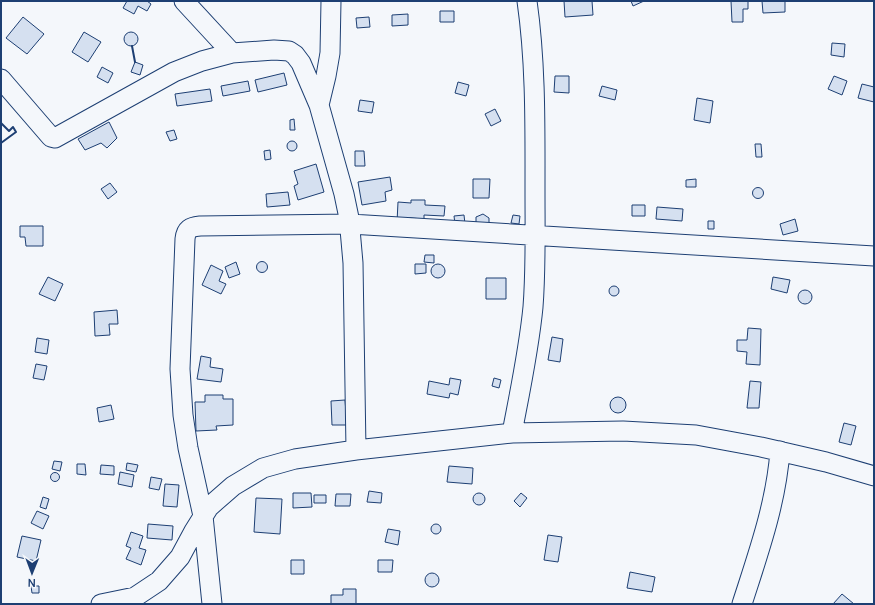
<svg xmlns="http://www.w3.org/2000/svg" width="875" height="605" viewBox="0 0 875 605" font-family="Manrope,sans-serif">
	<rect width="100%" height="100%" fill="#f4f7fb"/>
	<!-- building -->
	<path fill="#d5e0f0" stroke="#1d3f73" d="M127,1h20l4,3 -4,7 -9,-5 -4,8 -11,-6z
		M564,1h28l1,14 -28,2z
		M631,1h13l-11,5z
		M731,1h17v8h-5v13h-11z
		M762,1h23v11l-22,1z
		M440,11h14v11h-14z
		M408,14v11l-16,1v-11z
		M23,17l21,17 -17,20 -21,-16z
		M369,17l1,10 -13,1 -1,-10z
		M84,32l17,10 -13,20 -16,-10z
		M124 39a7 7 0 1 1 14 0a7 7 0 1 1-14 0Z
		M832,43l13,1 -1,13 -13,-2z
		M135,62l8,3 -3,10 -9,-3z
		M102,67l11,6 -5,10 -11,-6z
		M284,73l3,12 -29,7 -3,-12z
		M555,76h14v17l-15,-1z
		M834,76l13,5 -5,14 -14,-6z
		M248,81l2,10 -27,5 -2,-10z
		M458,82l11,3 -3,11 -11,-3z
		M862,84l12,3v15l-16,-4z
		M602,86l15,4 -2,10 -16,-4z
		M210,89l2,12 -35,5 -2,-12z
		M697,98l16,3 -3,22 -16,-3z
		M360,100l14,2 -2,11 -14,-2z
		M495,109l6,12 -10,5 -6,-12z
		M294,119l1,11h-5v-10z
		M109,122l8,16 -10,10 -6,-5 -16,7 -7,-11z
		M174,130l3,9 -7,2 -4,-9z
		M287 146a5 5 0 1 1 10 0a5 5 0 1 1-10 0Z
		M755,144h6l1,13h-6z
		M270,150l1,9 -6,1 -1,-9z
		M355,151h9l1,15h-10z
		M316,164l8,28 -26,8 -4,-14 4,-2 -4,-13z
		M390,177l2,13 -7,2 1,9 -24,4 -4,-23z
		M473,179h17l-1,19h-16z
		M696,179v8h-10v-7z
		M110,183l7,9 -9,7 -7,-10z
		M752.5 193a5.5 5.5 0 1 1 11 0a5.5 5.5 0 1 1-11 0Z
		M288,192l2,13 -23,2 -1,-13z
		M411,200h14v5l20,1 -1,10 -20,-1v4l-14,-1 -13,4 1,-20 13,1z
		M632,205h13v11h-13z
		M657,207l26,2 -1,12 -26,-2z
		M483,214l6,4v7l-13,-1v-7z
		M464,215l1,9h-10l-1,-8z
		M513,215l7,1 -1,8 -8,-1z
		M795,219l3,12 -15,4 -3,-11z
		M708,221h6v8h-6z
		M20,226h23v20h-17l-1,-9h-5z
		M425,255h9v8l-10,-1z
		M256.5 267a5.5 5.5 0 1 1 11 0a5.5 5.5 0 1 1-11 0Z
		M236,262l4,12 -11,4 -4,-11z
		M431 271a7 7 0 1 1 14 0a7 7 0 1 1-14 0Z
		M415,264h11v9l-11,1z
		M211,265l12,6 -4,10 7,3 -5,10 -19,-9z
		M48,277l15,7 -8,17 -16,-7z
		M773,277l17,3 -3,13 -16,-4z
		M486,278h20v21h-20z
		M609 291a5 5 0 1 1 10 0a5 5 0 1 1-10 0Z
		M798 297a7 7 0 1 1 14 0a7 7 0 1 1-14 0Z
		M117,310l1,14h-9l1,11 -15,1 -1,-24z
		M748,328l13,1 -1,36 -14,-1 1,-12 -10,-1v-11h10z
		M552,337l11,2 -3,23 -12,-2z
		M37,338l12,2 -2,14 -12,-2z
		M201,356l10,2 -1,9 13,2 -2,13 -24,-3z
		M36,364l11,2 -3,14 -11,-2z
		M450,378l11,2 -3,15 -8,-2 -1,5 -22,-4 2,-13 20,4z
		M494,378l7,2 -2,8 -7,-2z
		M750,381l11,1 -2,26h-12z
		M205,395h18v4h10v26l-17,1 1,4 -21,1 -1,-29h10z
		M610 405a8 8 0 1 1 16 0a8 8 0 1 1-16 0Z
		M345,400l2,25h-15l-1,-24z
		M111,405l3,14 -15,3 -2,-14z
		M844,423l12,3 -5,19 -12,-3z
		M54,461l8,1 -2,9 -8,-2z
		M127,463l11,2 -2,7 -10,-2z
		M77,464h8l1,11 -9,-1z
		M101,465l13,1v9l-14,-1z
		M449,466l24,2 -1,16 -25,-2z
		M120,472l14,3 -2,12 -14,-3z
		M50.5 477a4.5 4.5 0 1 1 9 0a4.5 4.5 0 1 1-9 0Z
		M151,477l11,2 -3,11 -10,-2z
		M165,484l14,1 -2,22 -14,-1z
		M369,491l13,2 -1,10 -14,-1z
		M473 499a6 6 0 1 1 12 0a6 6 0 1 1-12 0Z
		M293,493h18l1,14 -19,1z
		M521,493l6,5 -7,9 -6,-6z
		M336,494h15l-1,12h-15z
		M314,495h12v8h-12z
		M43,497l6,2 -3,10 -6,-2z
		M256,498l26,1 -2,35 -26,-2z
		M37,511l12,5 -6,13 -12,-6z
		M431 529a5 5 0 1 1 10 0a5 5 0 1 1-10 0Z
		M148,524l25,2 -1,14 -25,-2z
		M388,529l12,2 -2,14 -13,-3z
		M131,532l12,4 -4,12 7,2 -5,15 -15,-6 5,-11 -5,-2z
		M548,535l14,2 -4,25 -14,-2z
		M22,536l19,4 -5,21 -19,-4z
		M291,560h13v14h-13z
		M378,560h15l-1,12h-14z
		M630,572l25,5 -3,15 -25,-4z
		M425 580a7 7 0 1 1 14 0a7 7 0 1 1-14 0Z
		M31,586h8v7h-7z
		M343,589h13v15h-25v-9h12z
		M842,594l12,10h-21z"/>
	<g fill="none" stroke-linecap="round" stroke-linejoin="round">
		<!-- minor casing -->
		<g stroke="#1d3f73" stroke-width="21">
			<path id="minor" d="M184,1l48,52
				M1,79l50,58 4,1 119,-66 28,-11 30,-8 42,-3 15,1 6,4 6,8 18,42 25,89 5,24 4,45 3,187
				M319,105l7,-29 4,-23 1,-52
				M512,433c8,-42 17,-84 21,-126 3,-38 2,-77 2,-115 0,-64 1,-128 -8,-191
				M101,604l34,-7 24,-16 21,-24 14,-26 15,-24 24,-21 30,-18 32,-9 61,-9 156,-17 111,-2 73,4 65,12 65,15 48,14
				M212,604l-9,-88 -15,-68 -5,-33 -3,-46 5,-130c1,-10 5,-12 15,-13l150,-2 524,32
				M742,604c16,-50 34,-100 38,-153"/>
		</g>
		<!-- minor -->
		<use href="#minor" stroke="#f4f7fb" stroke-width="19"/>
		<!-- wall -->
		<path stroke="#1d3f73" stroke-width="2" d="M132,46l3,16
			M1,123l8,8 4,-4 3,5 -15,11"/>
	</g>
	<!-- border -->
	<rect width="875" height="605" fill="none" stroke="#1d3f73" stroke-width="4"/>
	<!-- north arrow -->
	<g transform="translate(32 573) rotate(181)" stroke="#f4f7fb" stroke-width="3" paint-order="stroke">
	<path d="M0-3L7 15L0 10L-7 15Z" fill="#1d3f73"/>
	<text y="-6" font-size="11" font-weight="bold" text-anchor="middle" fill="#1d3f73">N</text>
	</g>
</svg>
